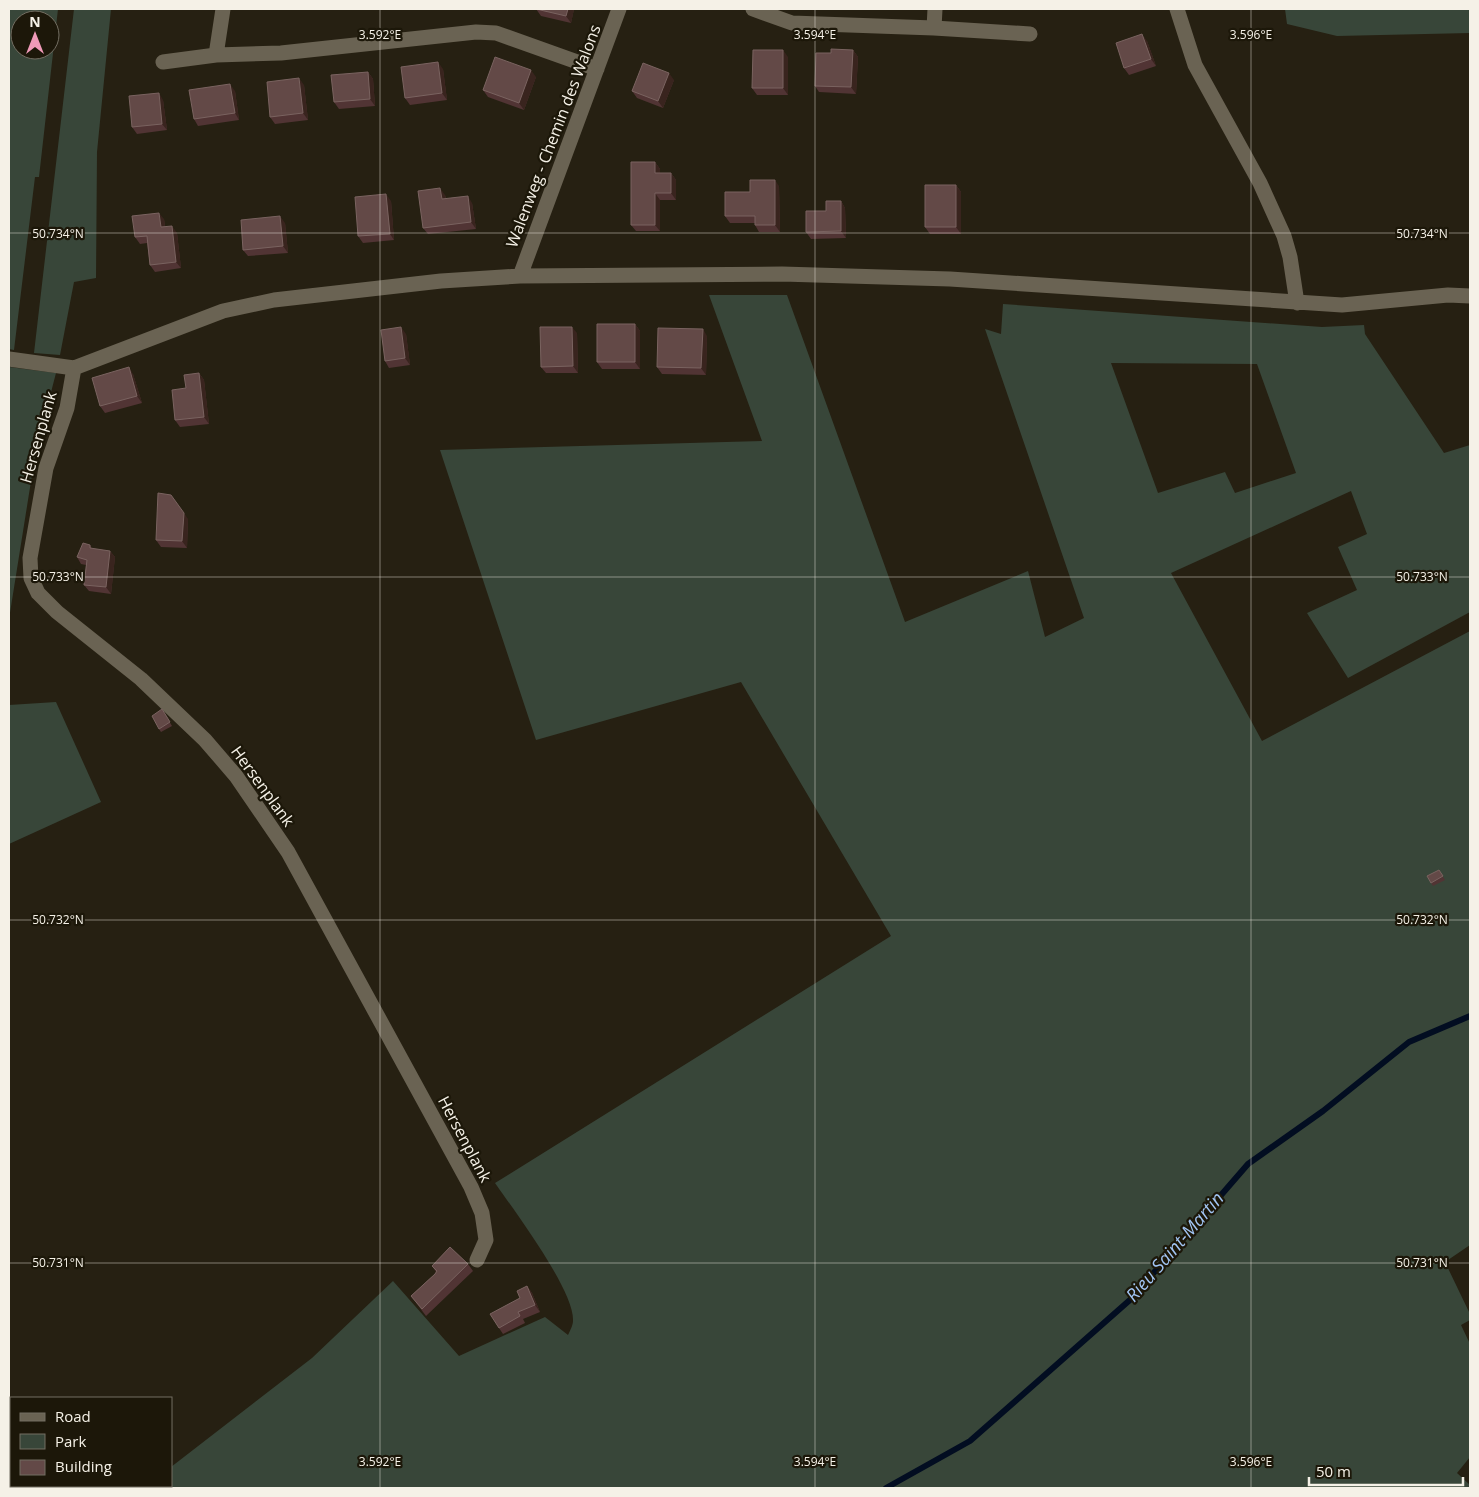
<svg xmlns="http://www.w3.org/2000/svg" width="1479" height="1497" viewBox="0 0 1479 1497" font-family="'Open Sans',sans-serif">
	<rect width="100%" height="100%" fill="#262012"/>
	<!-- green -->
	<path fill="#384639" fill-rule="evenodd" d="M9,9h49l-19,168h-4l-21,173 -5,-1zM20,20h30v30h-30z
		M74,9h37l-14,143 -1,126 -22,4 -14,73 -26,-2z
		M1285,9h185v24l-133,3 -50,-12z
		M709,295h78l118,327 123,-51 17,66 39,-19 -99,-289 16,5 2,-30 319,23 42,-2 1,9 79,119 26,-8v167l-122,66 -41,-65 50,-23 -19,-43 29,-13 -16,-43 -180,82 91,168 208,-110v614l-25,17 25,52v6l-9,5 9,19v113l-13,16 13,12v3h-1327l3,-2h25v-19l141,-109 81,-77 66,75 86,-39 23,18c2,-4 5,-10 5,-14 2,-30 -60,-112 -78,-138l396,-247 -150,-254 -205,58 -96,-290 322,-9zM1111,363l146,1 39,109 -61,20 -10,-21 -67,21z
		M9,367l47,6 -20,77 -27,169z
		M56,702l45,100 -92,42v-139z"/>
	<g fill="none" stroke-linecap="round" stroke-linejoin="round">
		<!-- stream -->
		<path stroke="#020d21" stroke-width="6" d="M886,1488l84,-47 161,-142 117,-135 75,-53 86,-69 61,-26"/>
		<!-- minor -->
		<path stroke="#6a6353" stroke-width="15" d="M753,9l39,14 142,5 96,6
			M1177,9l18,56 65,118 24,53 6,21 7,46
			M934,28l1,-19
			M216,55l65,-2 195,-21 20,1 101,36
			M163,62l53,-7 7,-46
			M520,276l99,-267
			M9,359l65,9 149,-57 51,-11 167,-19 79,-5 262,-2 168,5 392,26 106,-10 22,1
			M74,368l-7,40 -21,60 -16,90 1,20 7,15 19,19 84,67 64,61 31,36 52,76 183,335 11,26 4,27 -9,20"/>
	</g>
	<!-- wall -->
	<path fill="#513434" d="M536,9h38l-3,14 -30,-7z
		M1147,41l9,25 -27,9 -5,-7z
		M853,50l5,7 -2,37 -37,-2 -4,-6 16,-33z
		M788,57v38h-31l-5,-7z
		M443,69l4,31 -37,5 -5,-7z
		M368,72l5,7 2,27 -36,3 -5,-7z
		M536,77l-12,33 -36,-13 -5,-7z
		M674,80l-11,28 -26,-10 -5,-7z
		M304,85l4,35 -33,4 -5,-7z
		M235,91l4,29 -41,6 -4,-7z
		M163,100l4,30 -30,4 -5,-7z
		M655,162l5,7v4h11l5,7v20h-16v31h-24l-5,-6z
		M956,185l5,7v42h-31l-5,-7z
		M779,186l1,46h-21l-4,-7v-2h-25l-5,-7 25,-24z
		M445,195l1,4 26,4 4,26 -48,5 -5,-6z
		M391,201l3,39 -31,3 -5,-7z
		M841,201l4,7 1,30 -35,1 -5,-7 20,-21z
		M164,219l1,8 12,6 4,35 -26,4 -5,-7 -3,-22 -7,1 -5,-7z
		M285,223l3,30 -40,3 -5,-6z
		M635,324l5,7v38h-38l-5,-7z
		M577,333l1,40h-32l-5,-6z
		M406,334l4,31 -21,3 -4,-7z
		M707,336l-1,39 -44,-1 -5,-7z
		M199,373l5,7 5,44 -29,3 -5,-7 11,-32z
		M133,374l9,29 -37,10 -5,-7z
		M188,519l-1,29 -26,-1 -5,-7z
		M90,545l2,4 18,2 5,6 -4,37 -22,-3 -5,-6 2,-20 -5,-1 -4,-7z
		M162,709l10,17 -11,6 -2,-3z
		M1439,870l6,10 -12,6 -2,-3z
		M468,1264l5,7 -47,45 -15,-20 24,-22 1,-2 -4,-6z
		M527,1286l5,7 8,19 -17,7 2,4 -22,11 -4,-6 21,-30z"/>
	<!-- shaded-wall -->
	<path fill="#39241e" d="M568,9h6l-3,14 -5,-7z
		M1142,34l5,7 9,25 -5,-7z
		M783,50l5,7v38l-5,-7z
		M853,50l5,7 -2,37 -5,-7z
		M438,62l5,7 4,31 -5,-7z
		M531,70l5,7 -12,33 -5,-7z
		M368,72l5,7 2,27 -5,-7z
		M669,73l5,7 -11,28 -5,-7z
		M299,78l5,7 4,35 -5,-7z
		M230,84l5,7 4,29 -4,-7z
		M159,93l4,7 4,30 -5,-6z
		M655,162l5,7v11l-5,-7z
		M671,173l5,7v20l-5,-7z
		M775,180l4,6 1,46 -5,-7z
		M956,185l5,7v42l-5,-7z
		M440,188l5,7 2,11 -5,-7z
		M655,193l5,7v31l-5,-6z
		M386,194l5,7 3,39 -4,-6z
		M468,196l4,7 4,26 -5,-7z
		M841,201l4,7 1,30 -5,-7z
		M159,213l5,6 2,15 -5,-7z
		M280,216l5,7 3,30 -5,-7z
		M172,226l5,7 4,35 -5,-6z
		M635,324l5,7v38l-5,-7z
		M401,327l5,7 4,31 -5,-7z
		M572,327l5,6 1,40 -5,-7z
		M703,329l4,7 -1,39 -5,-7z
		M129,367l4,7 9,29 -5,-7z
		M199,373l5,7 5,44 -5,-7z
		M184,513l4,6 -1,29 -5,-7z
		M110,551l5,6 -4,37 -5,-7z
		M527,1286l5,7 8,19 -5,-7z"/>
	<!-- building -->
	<path fill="#634947" stroke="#7a6360" d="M536,9h32l-2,7z
		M1142,34l9,25 -27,9 -8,-25z
		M831,49l22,1 -2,37 -36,-1 1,-33h15z
		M753,50h30v38h-31z
		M495,57l36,13 -12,33 -36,-13z
		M438,62l4,31 -37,5 -4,-31z
		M643,63l26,10 -11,28 -26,-10z
		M368,72l2,27 -36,3 -3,-27z
		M299,78l4,35 -33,4 -3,-35z
		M230,84l5,29 -41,6 -5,-29z
		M159,93l3,31 -30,3 -3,-31z
		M631,162h24v11h16v20h-16v32h-24z
		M750,180h25v45h-20v-9h-30v-24h25z
		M925,185h31v42h-31z
		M440,188l2,11 26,-3 3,26 -48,6 -5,-37z
		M386,194l4,40 -32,2 -3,-39z
		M826,201h15v30l-35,1v-21h20z
		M159,213l2,14 11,-1 4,36 -26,3 -3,-29 -12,1 -3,-21z
		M280,216l3,30 -40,4 -2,-30z
		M597,324h38v38h-38z
		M401,327l4,31 -20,3 -4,-31z
		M540,327h32l1,39 -32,1z
		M658,328l45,1 -2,39 -44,-1z
		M129,367l8,29 -37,10 -8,-28z
		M199,373l5,44 -29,3 -3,-30 14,-2 -2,-13z
		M158,493l13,2 13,18 -2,28 -26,-1z
		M83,543l7,2v3l20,3 -4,36 -22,-2 3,-25 -10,-3z
		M162,709l8,13 -11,7 -7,-13z
		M1439,870l4,6 -12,7 -4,-7z
		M450,1247l18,17 -46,45 -11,-13 24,-22 2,-3 -5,-5z
		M527,1286l8,19 -17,7 2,4 -21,12 -9,-14 30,-16 -3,-7z"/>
	<!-- ticks -->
	<path fill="none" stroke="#f5f1e7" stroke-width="1" stroke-opacity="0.45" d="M380,9v1479M815,9v1479M1251,9v1479M9,233h1461M9,577h1461M9,920h1461M9,1263h1461"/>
	<g text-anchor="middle" stroke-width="4.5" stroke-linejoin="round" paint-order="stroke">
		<!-- street labels -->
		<g font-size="16" fill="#f5f1e7" stroke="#1c1709">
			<text transform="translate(553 136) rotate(-69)" y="6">Walenweg - Chemin des Walons</text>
			<text transform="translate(38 437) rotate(-74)" y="6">Hersenplank</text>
			<text transform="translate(263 786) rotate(54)" y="6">Hersenplank</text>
			<text transform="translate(465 1139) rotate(62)" y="6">Hersenplank</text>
		</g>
		<!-- water labels -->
		<g font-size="18" font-style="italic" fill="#a2c5f4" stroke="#1c1709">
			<text transform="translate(1175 1247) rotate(-49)" y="6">Rieu Saint-Martin</text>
		</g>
	</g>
	<g font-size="12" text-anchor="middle" fill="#f5f1e7" stroke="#1c1709" stroke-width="4.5" stroke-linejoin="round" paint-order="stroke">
		<text x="380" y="39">3.592°E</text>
		<text x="815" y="39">3.594°E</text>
		<text x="1251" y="39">3.596°E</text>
		<text x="58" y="238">50.734°N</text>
		<text x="1422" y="238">50.734°N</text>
		<text x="58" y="581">50.733°N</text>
		<text x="1422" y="581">50.733°N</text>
		<text x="58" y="924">50.732°N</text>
		<text x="1422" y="924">50.732°N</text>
		<text x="58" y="1267">50.731°N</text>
		<text x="1422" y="1267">50.731°N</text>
		<text x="380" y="1466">3.592°E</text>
		<text x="815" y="1466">3.594°E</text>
		<text x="1251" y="1466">3.596°E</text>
	</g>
	<!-- border -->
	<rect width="1479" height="1497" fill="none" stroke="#f5f1e7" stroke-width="20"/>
	<!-- legend -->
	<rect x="10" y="1397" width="162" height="90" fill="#1c1709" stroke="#736e62"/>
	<rect x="20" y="1413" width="25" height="8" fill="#6a6353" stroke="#736e62"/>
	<text x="55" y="1422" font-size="15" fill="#f5f1e7">Road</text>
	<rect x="20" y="1434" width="25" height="15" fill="#384639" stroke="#736e62"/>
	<text x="55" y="1447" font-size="15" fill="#f5f1e7">Park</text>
	<rect x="20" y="1460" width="25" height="15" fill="#634947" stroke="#736e62"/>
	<text x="55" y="1472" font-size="15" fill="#f5f1e7">Building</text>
	<!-- north arrow -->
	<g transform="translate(35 35)"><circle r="24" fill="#1c1709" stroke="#736e62"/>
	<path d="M0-4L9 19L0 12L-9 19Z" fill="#ef9ab8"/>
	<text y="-8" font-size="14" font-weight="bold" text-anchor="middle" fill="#f5f1e7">N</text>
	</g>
	<!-- scale -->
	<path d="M1309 1477v8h154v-8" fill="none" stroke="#f5f1e7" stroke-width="2.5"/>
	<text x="1316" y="1477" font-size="15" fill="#f5f1e7" stroke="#1c1709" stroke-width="4" paint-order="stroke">50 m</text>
</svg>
